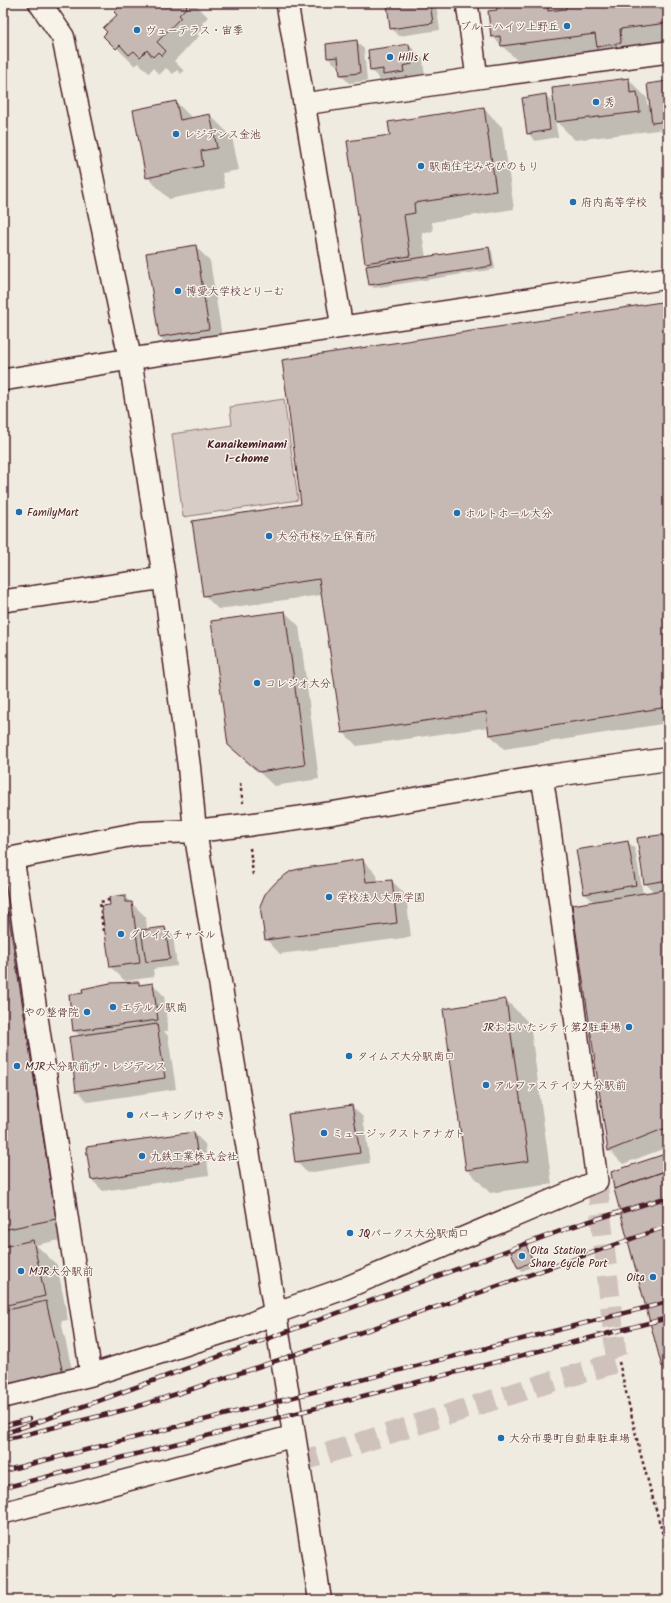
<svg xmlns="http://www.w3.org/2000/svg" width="671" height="1603" viewBox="0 0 671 1603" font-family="Kalam,'Klee One',sans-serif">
	<rect width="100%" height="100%" fill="#f0ebe0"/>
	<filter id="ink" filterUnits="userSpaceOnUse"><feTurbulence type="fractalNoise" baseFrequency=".025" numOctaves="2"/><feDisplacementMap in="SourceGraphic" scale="8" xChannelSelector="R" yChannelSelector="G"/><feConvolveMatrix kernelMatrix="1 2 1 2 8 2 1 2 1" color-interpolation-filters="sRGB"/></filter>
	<g filter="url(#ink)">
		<!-- green -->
		<path fill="#d8cdc6" stroke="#917678" d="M284,399l14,101 -115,17 -11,-83 60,-9 -2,-18z"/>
		<!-- shadow -->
		<path fill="#0003" d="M124,3h75l-3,2 12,12 -6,6 3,3 -8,8 2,2 -25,25 10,10 -3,3 -4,-4 -4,4 -7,-6 -7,7 -6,-7 -4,5 -10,-10 -4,3 -30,-30z
			M388,3h47l1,2 4,25 -41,6 -8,-8z
			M497,3h66l1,7h3l-1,-7h102v41l-147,20 -29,-28 6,-25z
			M356,41l8,8 3,32 -18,2 -8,-8 -1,-10h-4l-8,-7z
			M409,45l14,14 2,19 -40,7 -14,-15z
			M628,79l19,19v6l4,3 17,-25v56l-10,-10v2l-83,10 -20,-20 3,17 -23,4 -7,-8 17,-38 10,10z
			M176,102l16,16 18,-3 22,22 7,33 -17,3 3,15 -56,11 -22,-22z
			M483,108l19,19 12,82 -82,13 1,9 -11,2 4,25 63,-10 3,3 3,18 -121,19 -4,-4v-18l-4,-4 25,-127z
			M196,247l14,14 13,82 -49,8 -14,-14z
			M668,302v421l-164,26 -14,-14 -1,-8 -132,19 -14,-14 -21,-137 -104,14 -14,-14 98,-90z
			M285,612l14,14 20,153 -45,7 -45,-42z
			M668,835v312l-45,17 -14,-14 -15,-248 -9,-8 43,-52 7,7 8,45 11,-2 -9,-9z
			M363,860l14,15 1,7 14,-1 14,14 5,42 -131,17 -14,-15z
			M124,896l22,21 1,13 18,-2 8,8 4,30 -24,3 1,8 -29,4 -14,-14v-62z
			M7,913l19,18 48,306 -38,8 21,20 11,55 -7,1 15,66 -73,17v-490z
			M138,983l3,3 12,-2 11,12 4,35h-4l4,5 8,53 -88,13 -11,-11 3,-55 -6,-6z
			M506,1000l24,24 22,160 -62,9 -23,-24z
			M352,1106l11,11 7,46 -63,10 -11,-12z
			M194,1133l11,11 4,31 -106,16 -11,-11z
			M668,1154v217l-5,-5z
			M526,1247l3,3 4,10 -14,6z
			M534,1262l2,3 -14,6 -3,-3z"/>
		<!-- building -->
		<path fill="#c6b8b3" stroke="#4a1f2b" d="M123,3h62l-1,1 3,3 -8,8 2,2 -24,25 9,9 -4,5 -4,-4 -5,5 -6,-7 -7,7 -6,-6 -5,4 -9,-10 -4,4 -13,-13 4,-4 -4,-4 14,-13 -3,-3z
			M387,3h43l3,20 -43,6z
			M496,3h51l1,8 18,-2 -1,-6h103v20l-48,6 1,14 -24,4 -2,-13 -94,12 -1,-10 -9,1 -3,-26 9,-1z
			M357,40l3,33 -20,2 -2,-18 -11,1 -1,-14z
			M409,44l3,20 -9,2 1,6 -21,3v-6l-13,2 -2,-21z
			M629,78l1,15 7,-1 3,20 -84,10 -4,-34z
			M668,81v40l-16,2 -5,-39z
			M546,94l4,36 -23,4 -5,-36z
			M176,101l4,19 30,-6 7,34 -16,3 2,15 -57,12 -13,-68z
			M484,107l12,84 -82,12 1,10 -11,2 6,41 -45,7 -18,-122 43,-6 -2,-13z
			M196,245l13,84 -50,8 -13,-84z
			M489,247l3,19 -123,19 -3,-19z
			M668,301v406l-179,28 -3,-23 -144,21 -23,-154 -116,17 -11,-75 109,-17 -19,-144z
			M285,611l20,154 -46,7 -31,-27 -17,-124z
			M668,834v46l-24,4 -7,-46z
			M628,841l8,44 -52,9 -8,-44z
			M363,859l3,23 26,-2 5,43 -132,17 -5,-34 5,-12 12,-13 14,-10 8,-2z
			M668,889v238l-60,24 -36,-246z
			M125,895v7h7l8,61 -30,4 -9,-61 9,-1 -1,-8z
			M8,912l48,307 -53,11v-317z
			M165,927l5,32 -24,3 -5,-32z
			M139,982v3l14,-2 5,37 -85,11 -4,-36 14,-2 -1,-4 28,-6z
			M506,999l23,162 -63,9 -23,-161z
			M157,1024l8,54 -89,13 -7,-54z
			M352,1105l8,48 -65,9 -7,-48z
			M194,1132l5,32 -108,16 -5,-33z
			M668,1153v17l-54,19 -3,-17z
			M668,1170v195l-6,2 -48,-178z
			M33,1240l12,56 -42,10v-59z
			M526,1245l7,16 -15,7 -7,-16z
			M46,1301l17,72 -60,14v-76z"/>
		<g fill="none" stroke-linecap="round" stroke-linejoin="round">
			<!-- street-tunnel -->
			<path stroke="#cfc2bc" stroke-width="21" stroke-dasharray="21 10" stroke-linecap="butt" d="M298,1462c107,-32 213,-70 321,-100l-3,-7 -19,-174"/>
			<!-- street casing -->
			<g stroke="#4a1f2b" stroke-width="24">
				<path id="street" d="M287,3l55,324
					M467,3l10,75
					M304,104l173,-26 191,-26
					M3,380l127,-21 538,-81
					M3,601l161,-23
					M13,858l78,517
					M3,1397l88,-22 156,-50 28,-12 68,-24 254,-108 -49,-366 -6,-38
					M3,1513l291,-77"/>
			</g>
			<!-- secondary casing -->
			<g stroke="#4a1f2b" stroke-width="25">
				<path id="secondary" d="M40,3l23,34 67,322 34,219 25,189 6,64 80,482 45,287
					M3,860l138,-27 54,-2 52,-6 86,-12 209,-36 126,-18"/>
			</g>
			<!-- path -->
			<path stroke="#4a1f2b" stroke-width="2.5" stroke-dasharray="3 3" stroke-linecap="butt" d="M240,783l3,20
				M250,848l3,27
				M103,931l-3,-29 9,-2
				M619,1362l21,90 28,101"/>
			<!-- street -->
			<use href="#street" stroke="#f7f3e8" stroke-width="21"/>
			<!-- secondary -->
			<use href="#secondary" stroke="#f7f3e8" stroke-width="22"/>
			<!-- rail casing -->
			<g stroke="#4a1f2b" stroke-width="4.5">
				<path id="rail" d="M3,1426l26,-7
					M3,1434l98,-34 470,-173 97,-30
					M3,1440l129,-32 57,-18 292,-98 187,-66
					M3,1471l665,-169
					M3,1488l665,-170"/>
			</g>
			<!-- rail -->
			<use href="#rail" stroke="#f7f3e8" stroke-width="3" stroke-dasharray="9" stroke-linecap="butt"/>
		</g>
	</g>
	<!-- markers -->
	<g fill="#1f6fb2" stroke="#f7f3e8" stroke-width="1.5">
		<circle cx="567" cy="26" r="4"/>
		<circle cx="137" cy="30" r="4"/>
		<circle cx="390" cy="57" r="4"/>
		<circle cx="596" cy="102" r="4"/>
		<circle cx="176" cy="134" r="4"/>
		<circle cx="421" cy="166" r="4"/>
		<circle cx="573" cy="202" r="4"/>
		<circle cx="178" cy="291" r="4"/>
		<circle cx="19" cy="512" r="4"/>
		<circle cx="457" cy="513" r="4"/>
		<circle cx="269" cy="536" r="4"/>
		<circle cx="257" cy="683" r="4"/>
		<circle cx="329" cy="897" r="4"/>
		<circle cx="121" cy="934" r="4"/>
		<circle cx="113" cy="1007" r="4"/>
		<circle cx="87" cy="1012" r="4"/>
		<circle cx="629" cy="1027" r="4"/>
		<circle cx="349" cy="1056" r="4"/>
		<circle cx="17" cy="1066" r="4"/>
		<circle cx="486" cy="1085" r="4"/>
		<circle cx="130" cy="1115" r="4"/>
		<circle cx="324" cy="1133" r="4"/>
		<circle cx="142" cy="1156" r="4"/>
		<circle cx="350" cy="1233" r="4"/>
		<circle cx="522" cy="1256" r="4"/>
		<circle cx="21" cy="1271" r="4"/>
		<circle cx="653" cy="1277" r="4"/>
		<circle cx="501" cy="1438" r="4"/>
	</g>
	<g text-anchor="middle" stroke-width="3" stroke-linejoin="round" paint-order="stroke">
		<!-- poi labels -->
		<g font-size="11" fill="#4a1f2b" stroke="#f7f3e8" text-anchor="start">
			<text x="559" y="30" text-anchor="end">ブルーハイツ上野丘</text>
			<text x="145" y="34">ヴューテラス・宙季</text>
			<text x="398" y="61">Hills K</text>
			<text x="604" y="106">秀</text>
			<text x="184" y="138">レジデンス金池</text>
			<text x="429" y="170">駅南住宅みやびのもり</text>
			<text x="581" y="206">府内高等学校</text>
			<text x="186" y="295">博愛大学校どりーむ</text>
			<text x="27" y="516">FamilyMart</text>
			<text x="465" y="517">ホルトホール大分</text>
			<text x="277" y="540">大分市桜ヶ丘保育所</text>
			<text x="265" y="687">コレジオ大分</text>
			<text x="337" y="901">学校法人大原学園</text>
			<text x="129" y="938">グレイスチャペル</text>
			<text x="121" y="1011">エテルノ駅南</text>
			<text x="79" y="1016" text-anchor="end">やの整骨院</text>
			<text x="621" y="1031" text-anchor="end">JRおおいたシティ第2駐車場</text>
			<text x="357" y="1060">タイムズ大分駅南口</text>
			<text x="25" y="1070">MJR大分駅前ザ・レジデンス</text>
			<text x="494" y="1089">アルファステイツ大分駅前</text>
			<text x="138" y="1119">パーキングけやき</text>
			<text x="332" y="1137">ミュージックストアナガト</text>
			<text x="150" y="1160">九鉄工業株式会社</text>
			<text x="358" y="1237">JQパークス大分駅南口</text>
			<text x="530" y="1254">Oita Station<tspan x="530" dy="13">Share Cycle Port</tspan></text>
			<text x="29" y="1275">MJR大分駅前</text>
			<text x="645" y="1281" text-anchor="end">Oita</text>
			<text x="509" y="1442">大分市要町自動車駐車場</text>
		</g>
		<!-- neighbourhood labels -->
		<g font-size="12" font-weight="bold" fill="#4a1f2b" stroke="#f7f3e8">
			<text x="247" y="448">Kanaikeminami<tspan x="247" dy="14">1-chome</tspan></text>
		</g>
	</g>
	<!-- margin -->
	<rect width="671" height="1603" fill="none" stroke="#f7f3e8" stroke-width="16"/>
	<rect x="8" y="8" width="655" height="1587" fill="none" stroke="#4a1f2b" stroke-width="1.5" filter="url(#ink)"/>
</svg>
